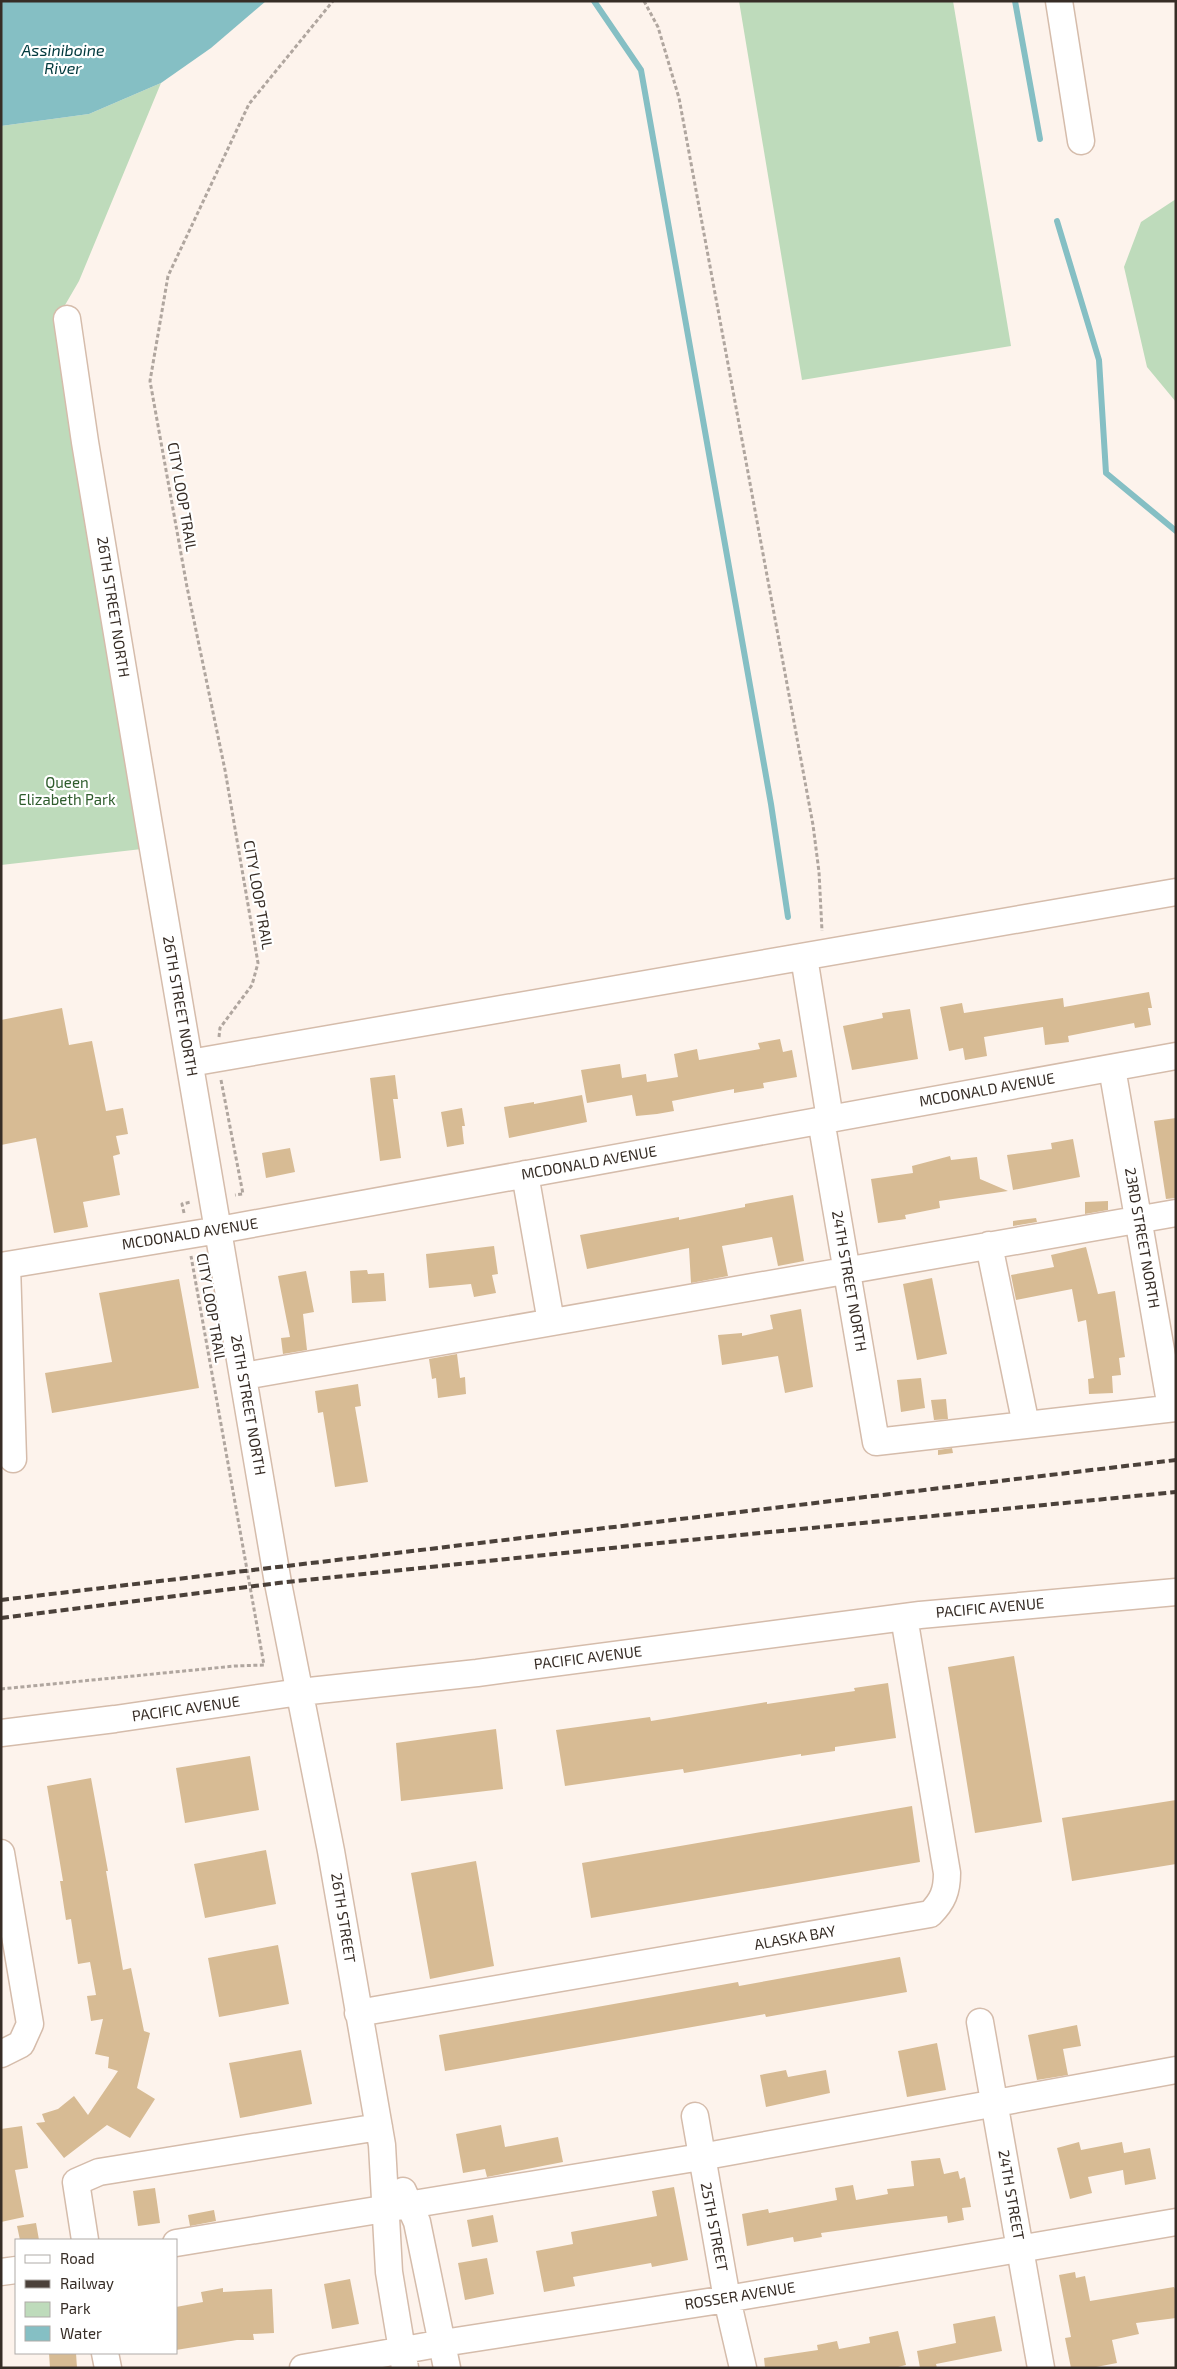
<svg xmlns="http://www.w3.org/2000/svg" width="1177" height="2369" viewBox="0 0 1177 2369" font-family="'Exo 2',sans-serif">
	<rect width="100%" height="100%" fill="#fdf3ec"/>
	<!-- green -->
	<path fill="#bedbbb" d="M739,1h214l58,345 -209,34z
		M161,83l-82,198 -25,43 88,525 -141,16v-739l88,-12z
		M1176,199v203l-29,-35 -23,-100 17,-45z"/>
	<!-- water -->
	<path fill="#85bfc4" d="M1,1h265l-55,47 -50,35 -72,31 -88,12z"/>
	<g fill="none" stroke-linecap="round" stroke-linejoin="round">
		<!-- stream -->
		<path stroke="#85bfc4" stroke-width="6" d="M594,1l47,69 130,734 17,113
			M1015,1l25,138
			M1057,221l42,139 7,113 70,58"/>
	</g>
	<!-- building -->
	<path fill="#d7bb94" d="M1149,992l3,16h-4l3,17 -16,3 -1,-5 -66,13 1,6 -24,3 -2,-18 -59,10 3,19 -22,4 -2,-12 -14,3 -9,-44 22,-4 2,10 99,-15 1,9z
		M62,1008l7,37 23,-4 14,70 17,-3 5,26 -12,2 4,18 -7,2 7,39 -37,7 5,25 -34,6 -18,-95 -35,7v-125z
		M910,1009l8,50 -66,11 -9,-44 40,-8 -1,-5z
		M780,1039l3,13 9,-2 5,27 -34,6 1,5 -30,5v-4l-62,12 2,10 -17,3 -21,2 -4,-21 -45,8 -6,-33 39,-6 2,14 24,-4 1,8 31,-5 -4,-23 23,-5 2,11 61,-11 -2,-6z
		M395,1075l3,24h-5l8,59 -21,3 -10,-83z
		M582,1095l5,27 -78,16 -5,-31 30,-5v2z
		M462,1108l3,18h-3l2,18 -17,3 -6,-35z
		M1176,1118v80l-10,1 -12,-78z
		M1073,1139l7,38 -67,13 -6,-35 45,-6 -1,-6z
		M290,1148l5,24 -29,6 -4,-25z
		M950,1156l1,4 26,-3 3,22 28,12 -69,10 1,7 -35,7 1,4 -28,4 -7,-44 42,-6 -1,-7z
		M793,1195l11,66 -26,5 -6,-29 -50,9 6,30 -37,7 -2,-35 -102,21 -7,-34 99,-18v3l66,-13v-3z
		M1108,1201v9l-23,4v-12z
		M1036,1218l1,4 -24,4v-5z
		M494,1246l4,28 -6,1 4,18 -22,4 -3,-13 -42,4 -3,-34z
		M1086,1247l12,47 17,-3 10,66 -6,1 2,17 -9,1 1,17 -24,1 -1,-15 6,-1 -8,-58 -8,2 -6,-33 -56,11 -5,-25 43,-8 -3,-12z
		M367,1270l1,4 16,-1 2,28 -34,2 -2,-32z
		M306,1271l8,41 -11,2 4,36 -24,4 -2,-16 9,-1 -12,-61z
		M932,1278l15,76 -30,6 -14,-76z
		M179,1279l20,109 -147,25 -7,-40 67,-11 -13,-69z
		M801,1309l12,78 -28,6 -7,-37 -56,9 -4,-30 24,-2v3l31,-7 -3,-14z
		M457,1354l3,24 5,-1 1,17 -28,4 -2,-20 -4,1 -3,-20z
		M921,1378l4,30 -24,4 -4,-32z
		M358,1384l3,22 -6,1 13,75 -33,5 -12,-75 -5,1 -3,-22z
		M946,1399l2,20 -14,1 -3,-20z
		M952,1448l1,5 -15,2v-5z
		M1014,1656l28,166 -67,11 -27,-166z
		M888,1683l8,55 -61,9v4l-34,5v-2l-117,19 -1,-4 -118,17 -9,-56 94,-13 1,4 116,-19v2l88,-13 -1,-3z
		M496,1729l7,60 -102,12 -5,-58z
		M250,1756l9,54 -74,13 -9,-55z
		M91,1778l17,93h-2l17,99 8,-2 13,63 6,2 -13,55 18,11 -25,39 -23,-13 -43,33 -28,-35 9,-1 -3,-8 16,-5 16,-13 14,19 30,-44 -10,-3 1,-11 -14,-3 8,-35 -12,2 -4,-25 9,-1 -6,-33 -12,2 -7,-45 -5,1 -6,-39h3l-16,-95z
		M1176,1800v64l-104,17 -10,-63z
		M912,1806l8,56 -329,56 -9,-55z
		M266,1850l10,54 -71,14 -11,-54z
		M476,1861l18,105 -64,13 -19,-106z
		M278,1945l11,59 -70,13 -11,-59z
		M900,1957l7,35 -141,25 -1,-3 -320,57 -6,-36 299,-53 1,4z
		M1077,2025l4,21 -18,3 5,26 -31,5 -9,-45z
		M937,2043l9,47 -39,7 -9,-46z
		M301,2050l11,54 -72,14 -11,-55z
		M786,2070l2,7 38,-7 4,23 -64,14 -6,-32z
		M501,2125l4,22 53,-10 5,25 -76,15 -2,-8 -22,4 -7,-39z
		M22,2126l6,42 -13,2 9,47 -23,5v-93z
		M1079,2142l2,8 41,-8 2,11 26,-5 6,31 -31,6 -2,-15 -35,7 4,16 -22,6 -13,-51z
		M940,2158l4,16 14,-3 2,8 5,-2 6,30 -9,1 2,12 -16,3 -1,-7 -55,7 -71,10 1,4 -28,5 -1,-5 -46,9 -5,-32 26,-5 1,4 68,-13 -2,-12 18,-3 3,15 32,-6 -1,-5 27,-3 -3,-25z
		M674,2187l14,73 -36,7 -1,-4 -78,14 2,9 -31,6 -8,-41 37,-7 -2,-12 86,-16 -5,-25z
		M155,2188l5,35 -22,3 -5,-35z
		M214,2210l2,11 -26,5 -2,-11z
		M493,2215l5,27 -26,5 -5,-27z
		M36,2223l3,17h-19l-3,-14z
		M487,2258l7,36 -29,6 -7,-37z
		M1075,2272l1,6 9,-2 5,25 84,-14 2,4v27l-40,5 3,11 -27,6 5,23 -26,5h-20l-6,-30 6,-1 -12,-62z
		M350,2279l9,45 -27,5 -8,-45z
		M223,2288v4l49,-3 2,44 -21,1 1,6h-17l-61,10v-43l27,-5 -2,-10z
		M995,2316l7,35 -66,13 1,4h-17l-3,-17 39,-8 -3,-19z
		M898,2331l8,34 -12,3h-129l-1,-10 54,-8 -1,-5 20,-4 2,8 31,-6 -1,-6z
		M49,2353h27l1,15h-27z"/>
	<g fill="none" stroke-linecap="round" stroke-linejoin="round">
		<!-- minor casing -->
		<g stroke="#d5bcab" stroke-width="29">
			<path id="minor" d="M1059,1l22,140
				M67,319l18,123 64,383 129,758 53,268 51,294 7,127 16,96
				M804,957l26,162
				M190,1063l986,-171
				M1112,1068l59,340
				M821,1120l55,322 300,-34
				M525,1174l26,148
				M989,1245l37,180
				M7,1265l6,194
				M1,1266l218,-36 957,-174
				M244,1376l932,-163
				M1,1733l114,-14 185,-27 177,-19 443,-58 256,-23
				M1,1853l29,171 -9,20 -20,10
				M358,2013l572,-99c13,-13 17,-23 17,-41l-43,-256
				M980,2022l61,346
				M695,2116l32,183 16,69
				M403,2191l14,31 30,146
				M85,2240l-9,-58 23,-10 280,-45
				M176,2243l525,-86 475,-87
				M1,2272l15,-2
				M105,2353l3,15
				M303,2368l140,-25 284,-44 449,-77"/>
		</g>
		<!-- path -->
		<path stroke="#b0a69f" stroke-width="3" stroke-dasharray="4 2.5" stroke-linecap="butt" d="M644,1l14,26 21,71 134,727 6,47 3,59
			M219,1037l1,-9 32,-43 6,-22 -33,-193 -38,-183 -37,-206 18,-105 81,-172 84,-103
			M221,1080l22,114 -8,1
			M184,1213l-2,-9 9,-2
			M1,1689l234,-23 29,-1 -73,-409"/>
		<!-- minor -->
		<use href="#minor" stroke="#fff" stroke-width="26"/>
		<!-- rail -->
		<path stroke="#4b413a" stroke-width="4" stroke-dasharray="8 4" stroke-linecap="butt" d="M1,1600l1175,-140
			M1,1618l277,-35 391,-41 507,-50"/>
	</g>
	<g text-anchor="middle" stroke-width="4.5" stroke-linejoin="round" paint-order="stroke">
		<!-- street labels -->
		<g font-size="15" fill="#372d26" stroke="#fff">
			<text transform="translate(182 497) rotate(80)" y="5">CITY LOOP TRAIL</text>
			<text transform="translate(113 607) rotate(81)" y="5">26TH STREET NORTH</text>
			<text transform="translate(258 895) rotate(80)" y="5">CITY LOOP TRAIL</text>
			<text transform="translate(180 1006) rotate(80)" y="5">26TH STREET NORTH</text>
			<text transform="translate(987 1090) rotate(-10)" y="5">MCDONALD AVENUE</text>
			<text transform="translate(589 1163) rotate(-10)" y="5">MCDONALD AVENUE</text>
			<text transform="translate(190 1234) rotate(-9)" y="5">MCDONALD AVENUE</text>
			<text transform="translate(1142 1238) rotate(80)" y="5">23RD STREET NORTH</text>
			<text transform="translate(849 1281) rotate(80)" y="5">24TH STREET NORTH</text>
			<text transform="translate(211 1308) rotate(80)" y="5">CITY LOOP TRAIL</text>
			<text transform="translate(248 1405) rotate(80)" y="5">26TH STREET NORTH</text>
			<text transform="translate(990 1608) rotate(-5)" y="5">PACIFIC AVENUE</text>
			<text transform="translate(588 1658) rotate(-7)" y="5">PACIFIC AVENUE</text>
			<text transform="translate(186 1709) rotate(-8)" y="5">PACIFIC AVENUE</text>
			<text transform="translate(343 1918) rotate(81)" y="5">26TH STREET</text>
			<text transform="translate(795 1938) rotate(-10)" y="5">ALASKA BAY</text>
			<text transform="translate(1011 2195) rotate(80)" y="5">24TH STREET</text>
			<text transform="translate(714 2227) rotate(79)" y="5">25TH STREET</text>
			<text transform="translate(740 2296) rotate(-9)" y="5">ROSSER AVENUE</text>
		</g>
		<!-- park labels -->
		<g font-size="15" fill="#2e5c2c" stroke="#fff">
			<text x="67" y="788">Queen<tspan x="67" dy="17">Elizabeth Park</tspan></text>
		</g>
		<!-- water labels -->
		<g font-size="16" font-style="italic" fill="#00393d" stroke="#fff">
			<text x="63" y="56">Assiniboine<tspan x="63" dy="18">River</tspan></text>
		</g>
	</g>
	<!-- border -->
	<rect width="1177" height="2369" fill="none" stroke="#372d26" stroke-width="5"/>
	<!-- legend -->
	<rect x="15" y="2239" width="162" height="115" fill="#ffffff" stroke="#afaba8"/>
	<rect x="25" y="2255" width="25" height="8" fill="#ffffff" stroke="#afaba8"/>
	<text x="60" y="2264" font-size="15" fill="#372d26">Road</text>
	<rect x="25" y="2280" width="25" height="8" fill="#4b413a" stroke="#afaba8"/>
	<text x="60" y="2289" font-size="15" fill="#372d26">Railway</text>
	<rect x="25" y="2302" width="25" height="15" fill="#bedbbb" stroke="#afaba8"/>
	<text x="60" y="2314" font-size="15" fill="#372d26">Park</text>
	<rect x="25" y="2326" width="25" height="15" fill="#85bfc4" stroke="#afaba8"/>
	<text x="60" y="2339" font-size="15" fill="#372d26">Water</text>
</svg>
